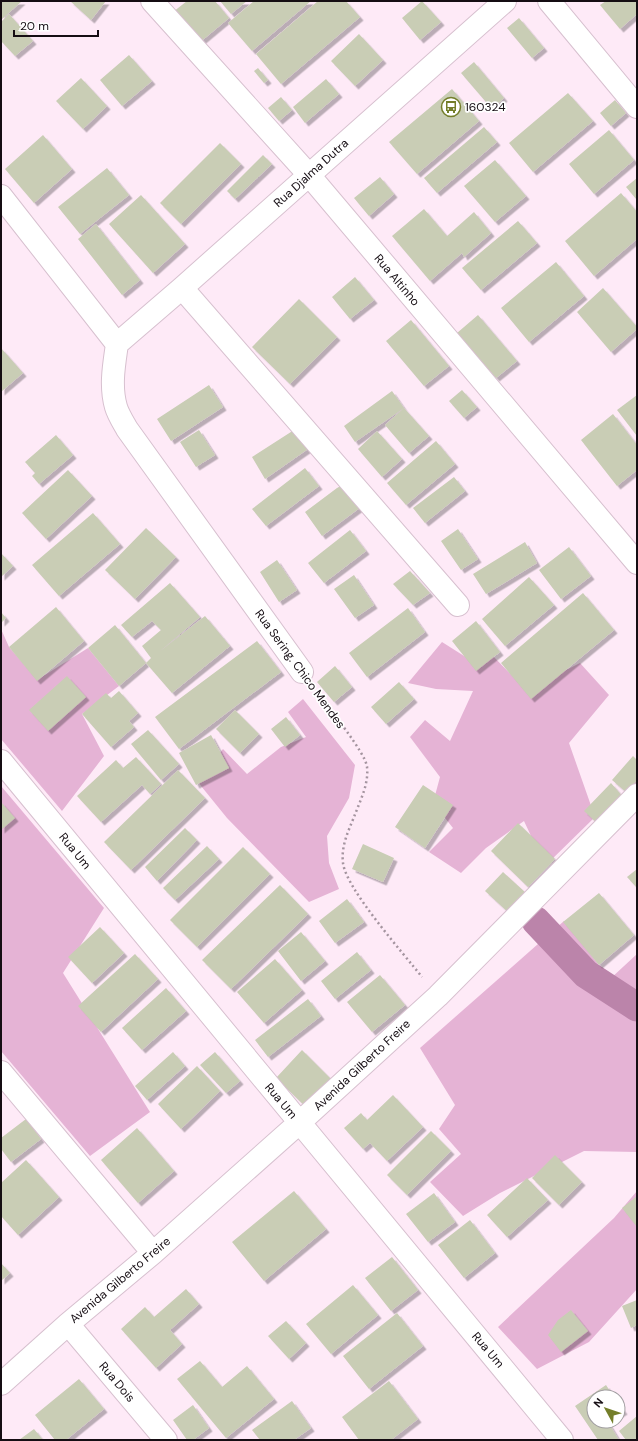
<svg xmlns="http://www.w3.org/2000/svg" width="638" height="1441" viewBox="0 0 638 1441" font-family="'DM Sans',sans-serif">
	<defs>
		<filter id="shadow"><feDropShadow dx="3.5" dy="3.5" stdDeviation="0" flood-color="#0004"/></filter>
	</defs>
	<rect width="100%" height="100%" fill="#feeaf7"/>
	<!-- green -->
	<path fill="#e5b3d5" d="M1,629l8,18 28,33 51,-32 31,38 -37,28 22,42 -42,55 -61,-72z
		M442,642l30,19 19,-7 35,36 54,-27 29,32 -40,48 26,74 -50,49 -21,-45 -38,27 -25,25 -32,-21 24,-24 -20,-25 7,-26 -30,-40 15,-17 25,21 23,-50 -37,-2 -28,-6z
		M303,699l52,66 -6,33 -22,38 2,27 10,26 -30,13 -82,-84 -30,-37 26,-32 24,25 34,-27 25,-10 -18,-25z
		M1,786l103,122 -41,65 87,139 -60,44 -89,-105z
		M564,921l46,58 27,-25v198l-53,-1 -84,42 -37,23 -33,-34 31,-28 -22,-25 16,-24 -35,-57z
		M637,1191v98l-48,53 -52,27 -39,-42 116,-109z"/>
	<g fill="none" stroke-linecap="round" stroke-linejoin="round">
		<!-- canal -->
		<path stroke="#bb84aa" stroke-width="29" d="M536,921l50,53 51,33"/>
	</g>
	<!-- building -->
	<path fill="#c9cdb5" filter="url(#shadow)" d="M1,1h21l-21,19z
		M70,1h36l-15,19z
		M187,1h28l14,17 -30,25 -26,-31z
		M220,1h27l-16,13z
		M254,1h57l-59,50 -24,-28z
		M318,1h28l14,16 -79,67 -25,-30z
		M422,1l19,21 -21,18 -18,-22z
		M606,1h31v13l-17,15 -20,-24z
		M9,14l24,27 -18,15 -14,-15v-19z
		M519,18l25,30 -12,10 -25,-30z
		M359,34l24,26 -28,26 -24,-25z
		M129,55l23,26 -30,25 -22,-26z
		M474,62l30,36 -12,11 -31,-36z
		M258,68l10,12 -4,3 -10,-12z
		M81,78l26,28 -24,23 -27,-28z
		M326,79l13,15 -34,29 -12,-16z
		M452,89l27,32 -62,53 -28,-32z
		M568,93l25,28 -60,51 -24,-29z
		M281,97l11,13 -13,11 -11,-13z
		M615,100l11,13 -15,13 -11,-13z
		M484,127l13,15 -60,51 -13,-15z
		M609,130l25,30 -40,34 -25,-30z
		M43,135l29,34 -38,34 -29,-34z
		M220,143l21,21 -60,60 -21,-21z
		M263,155l9,9 -37,35 -8,-8z
		M495,160l31,36 -31,26 -31,-36z
		M107,168l22,27 -49,39 -22,-27z
		M380,177l14,17 -25,22 -15,-18z
		M637,178v22l-11,-13z
		M621,193l16,19v27l-43,37 -29,-35z
		M141,195l44,49 -32,29 -44,-49z
		M424,209l23,27 27,-24 17,21 -27,24 -2,-4 -32,28 -38,-45z
		M518,221l19,22 -56,47 -19,-22z
		M96,224l44,56 -18,15 -44,-56z
		M556,262l28,34 -55,46 -28,-34z
		M355,277l19,23 -24,19 -18,-22z
		M603,288l34,39v2l-26,23 -34,-40z
		M299,299l38,38 -47,47 -38,-37z
		M478,315l39,46 -21,17 -39,-45z
		M411,320l38,46 -25,20 -38,-45z
		M1,348l22,25 -22,19z
		M209,385l14,22 -52,34 -14,-22z
		M462,390l15,17 -13,11 -15,-17z
		M392,391l12,17 25,28 -20,17 -24,-28 19,-17 -49,34 -11,-16z
		M637,395v41l-20,-26z
		M613,414l24,31v25l-20,16 -36,-46z
		M199,430l16,25 -19,12 -16,-25z
		M294,430l14,19 -43,30 -13,-22z
		M377,431l25,28 -20,18 -24,-28z
		M56,435l17,20 -34,29 -7,-8 3,-3 -10,-11z
		M436,441l19,23 -49,41 -19,-22z
		M305,468l14,18 -53,40 -14,-17z
		M68,470l24,26 -46,43 -24,-26z
		M454,477l11,14 -40,32 -12,-15z
		M346,483l15,24 -39,29 -17,-24 32,-24z
		M93,513l27,31 -61,52 -27,-31z
		M146,528l30,29 -41,42 -30,-29z
		M458,529l20,30 -17,11 -20,-29z
		M350,530l16,21 -42,32 -16,-20z
		M525,542l12,21 -51,31 -13,-20z
		M569,547l22,29 -30,23 -22,-29z
		M1,553l12,13 -12,11z
		M277,560l20,30 -18,12 -19,-30z
		M410,571l20,22 -17,12 -20,-21z
		M354,575l20,30 -19,13 -21,-29z
		M529,577l25,28 -49,41 -23,-27z
		M170,583l30,34 -41,35 46,-36 25,30 -58,47 -26,-30 5,-5 -9,-12 19,-16 -9,-9 -20,16 -11,-12z
		M583,593l31,37 -83,69 -30,-36z
		M56,607l28,34 -47,40 -28,-34z
		M408,608l17,24 -58,45 -18,-24z
		M1,612l5,6 -5,5z
		M476,621l24,31 -24,19 -24,-30z
		M115,625l31,38 -27,23 -31,-38z
		M257,641l24,31 -102,77 -24,-32z
		M335,666l17,21 -18,15 -17,-20z
		M67,676l19,21 -38,34 -19,-21z
		M399,682l15,17 -28,25 -15,-17z
		M119,691l19,22 -9,8 5,6 -23,20 -29,-33 24,-21 5,5z
		M235,710l24,24 -19,19 -24,-24z
		M286,717l14,18 -15,12 -14,-18z
		M148,730l31,34 -18,16 -30,-36z
		M211,735l18,33 -33,17 -17,-32z
		M633,756l4,4v20l-11,12 -14,-12z
		M136,757l25,27 -11,10 -8,-9 -41,37 -24,-26 39,-36 7,8z
		M178,770l27,28 -74,72 -27,-28z
		M611,783l13,15 -25,27 -15,-14z
		M423,785l30,20 -28,43 -30,-21z
		M1,802l14,16 -14,12z
		M518,823l37,36 -27,28 -37,-36z
		M185,828l12,12 -40,41 -12,-14z
		M363,844l31,14 -11,24 -31,-13z
		M207,846l12,13 -44,41 -12,-12z
		M243,847l27,27 -73,73 -27,-27z
		M637,869v19l-10,-11z
		M503,872l24,22 -18,19 -24,-22z
		M280,885l28,29 -77,75 -29,-29z
		M599,893l35,42 -35,30 -36,-43z
		M347,899l17,23 -29,21 -16,-22z
		M100,927l24,26 -32,30 -24,-26z
		M301,932l24,29 -24,20 -23,-30z
		M357,952l14,18 -36,29 -14,-18z
		M135,954l23,25 -57,53 -23,-26z
		M275,959l27,31 -38,33 -27,-31z
		M380,975l25,30 -33,27 -25,-30z
		M166,988l20,23 -44,39 -20,-22z
		M308,999l13,17 -53,41 -13,-17z
		M302,1050l33,33 -27,26 -32,-31z
		M173,1052l12,14 -38,34 -12,-14z
		M215,1052l25,29 -14,12 -26,-28z
		M197,1066l23,25 -39,38 -23,-25z
		M393,1095l30,32 -36,34 -17,-18 -7,6 -19,-21 17,-15 6,7z
		M26,1119l15,20 -30,23 -10,-13v-11z
		M137,1128l37,43 -36,32 -37,-43z
		M431,1131l20,20 -44,44 -20,-20z
		M555,1155l27,27 -23,23 -27,-27z
		M26,1160l33,37 -41,38 -17,-19v-33z
		M527,1178l21,22 -41,37 -20,-22z
		M294,1191l32,38 -62,52 -32,-39z
		M434,1193l21,29 -27,20 -22,-28z
		M637,1196v31l-15,-19z
		M470,1220l25,33 -31,25 -26,-33z
		M392,1257l26,33 -27,21 -26,-33z
		M1,1263l9,10 -9,8z
		M353,1285l25,30 -47,39 -25,-30z
		M186,1289l13,15 -29,26 12,14 -26,24 -35,-39 24,-22 9,10z
		M637,1300v25l-6,3 -9,-22z
		M571,1310l17,21 -27,21 -13,-17 10,-15z
		M397,1313l26,33 -54,43 -26,-33z
		M286,1321l20,22 -17,16 -21,-23z
		M200,1361l22,26 25,-21 27,33 -48,39 -49,-59z
		M79,1379l25,30 -38,31h-11l-20,-25z
		M389,1381l29,38 -27,21h-32l-17,-23z
		M606,1385l8,12h-20v24h15l-1,1 11,18h-21l-23,-34z
		M292,1401l19,27 -17,12h-34l-8,-10z
		M618,1403l6,8 -6,4z
		M193,1405l16,23 -16,12h-6l-14,-20z
		M637,1416v24h-11l-7,-9z
		M34,1429l9,11h-24z"/>
	<g fill="none" stroke-linecap="round" stroke-linejoin="round">
		<!-- minor casing -->
		<g stroke="#d7c0cf" stroke-width="24">
			<path id="minor" d="M152,1l157,174 328,388
				M549,1l88,106
				M1,196l116,148
				M182,288l276,317
				M117,344l65,-56 323,-287
				M117,344c-3,21 -7,42 -1,63 2,7 7,15 11,22l175,243
				M1,761l561,679
				M1,1072l152,181
				M68,1324l98,116
				M1,1384l67,-60 85,-71 146,-130 139,-127 199,-201"/>
		</g>
		<!-- path -->
		<path stroke="#a4949f" stroke-width="2.5" stroke-dasharray="2 3" stroke-linecap="butt" d="M317,692c10,14 49,61 50,75 2,17 -7,34 -13,50 -6,15 -13,29 -11,46 3,26 61,91 79,114"/>
		<!-- minor -->
		<use href="#minor" stroke="#fff" stroke-width="22"/>
	</g>
	<!-- icons -->
	<defs>
		<g id="bus-ring" transform="scale(1)"><circle r="9.5" fill="#fff" stroke="#747e2a" stroke-width="1.5"/><path d="M-5-6H5V4H4V6H2V4H-2V6H-4V4H-5ZM-3.5-4V0h7V-4ZM-3.5 1.2v1.5H-2V1.2ZM2 1.2v1.5H3.5V1.2Z" fill="#747e2a"/></g>
	</defs>
	<g fill-rule="evenodd">
		<use href="#bus-ring" x="451" y="107"/>
	</g>
	<g text-anchor="middle" stroke-width="3.5" stroke-linejoin="round" paint-order="stroke">
		<!-- poi labels -->
		<g font-size="12" fill="#150d13" stroke="#fff" text-anchor="start">
			<text x="465" y="111">160324</text>
		</g>
		<!-- street labels -->
		<g font-size="12" fill="#150d13" stroke="#fff">
			<text transform="translate(311 173) rotate(-42)" y="4">Rua Djalma Dutra</text>
			<text transform="translate(397 280) rotate(50)" y="4">Rua Altinho</text>
			<text transform="translate(300 669) rotate(54)" y="4">Rua Sering. Chico Mendes</text>
			<text transform="translate(75 851) rotate(51)" y="4">Rua Um</text>
			<text transform="translate(362 1065) rotate(-43)" y="4">Avenida Gilberto Freire</text>
			<text transform="translate(281 1101) rotate(50)" y="4">Rua Um</text>
			<text transform="translate(120 1280) rotate(-40)" y="4">Avenida Gilberto Freire</text>
			<text transform="translate(488 1350) rotate(50)" y="4">Rua Um</text>
			<text transform="translate(117 1382) rotate(50)" y="4">Rua Dois</text>
		</g>
	</g>
	<!-- border -->
	<rect width="638" height="1441" fill="none" stroke="#150d13" stroke-width="4"/>
	<!-- north arrow -->
	<g transform="translate(606 1409) rotate(310)"><circle r="19" fill="#ffffff" stroke="#a19ea1"/>
	<path d="M0-3L7 15L0 10L-7 15Z" fill="#747e2a"/>
	<text y="-6" font-size="11" font-weight="bold" text-anchor="middle" fill="#150d13">N</text>
	</g>
	<!-- scale -->
	<path d="M14 30v6h84v-6" fill="none" stroke="#150d13" stroke-width="2"/>
	<text x="20" y="30" font-size="12" fill="#150d13" stroke="#ffffff" stroke-width="3" paint-order="stroke">20 m</text>
</svg>
